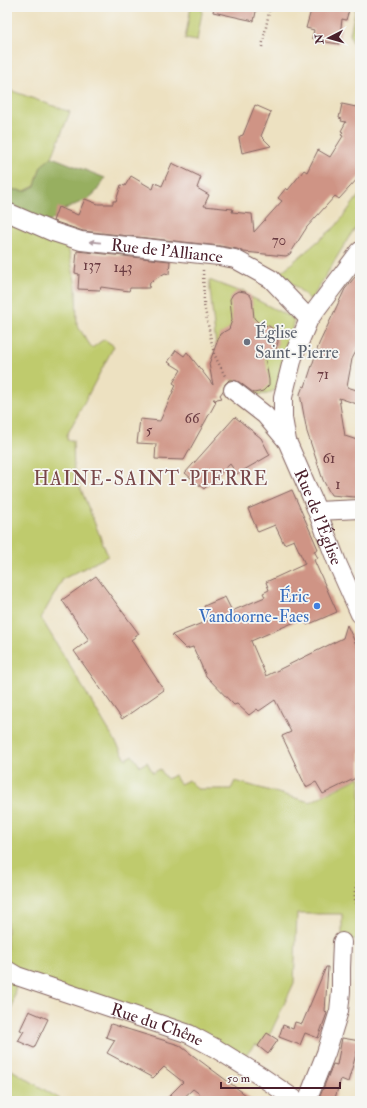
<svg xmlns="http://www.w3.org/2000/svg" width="367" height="1108" viewBox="0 0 367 1108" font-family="'IM FELL Double Pica',serif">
	<rect width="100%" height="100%" fill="#f6f6f2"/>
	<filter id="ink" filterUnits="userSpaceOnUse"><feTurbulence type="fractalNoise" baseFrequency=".025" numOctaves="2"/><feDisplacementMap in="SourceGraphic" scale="8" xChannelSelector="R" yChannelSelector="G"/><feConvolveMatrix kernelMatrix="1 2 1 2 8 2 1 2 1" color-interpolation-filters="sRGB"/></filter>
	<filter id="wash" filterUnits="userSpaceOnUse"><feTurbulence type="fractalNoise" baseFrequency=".012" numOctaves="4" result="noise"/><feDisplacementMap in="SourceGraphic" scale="16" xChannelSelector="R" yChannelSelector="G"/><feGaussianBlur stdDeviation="0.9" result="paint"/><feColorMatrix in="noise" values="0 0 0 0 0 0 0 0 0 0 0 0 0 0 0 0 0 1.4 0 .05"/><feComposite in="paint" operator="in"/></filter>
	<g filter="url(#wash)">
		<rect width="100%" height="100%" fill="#ede1c1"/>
		<!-- green -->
		<path fill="#bfcb6d" stroke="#84754c" d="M191,7h12l-6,34 -12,-2z
			M356,7h4v44l-7,-7 -3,-10z
			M7,89l63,23 -18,45 -11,9 -6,20 -10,5 -18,-2z
			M360,194v28l-11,15 -38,63 -31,-27 56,-47z
			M7,212l59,25 10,49 1,39 15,23 12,-9 10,7 -47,89v5h6l1,32 34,84 -45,23 -22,39 85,141 6,-4 8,11 7,-4 6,11 7,-4 7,10 7,-4 6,9 9,-4 8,9h34l4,-8 75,21 50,-25v161l-18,4v-28h-45l-3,69 -23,49 -10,15 -6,-3 -15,19 -223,-87 -10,69z
			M209,280l29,11 5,-1 8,7 43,22 -12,58 -5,12 -10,5 -21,2 -11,-10 -18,-31z
			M7,1067l56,34h-56z"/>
		<!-- forest -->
		<path fill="#97af60" stroke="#706746" d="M52,157l53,21 -9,14 -8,7 -23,10 -8,6 -7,7 -43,-10v-23l18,2 10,-5 6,-20z"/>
		<g id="blocks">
			<!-- building -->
			<path fill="#cf9485" d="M214,7h43l-3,14 -41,-9z
				M312,7h38l-4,13 -4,-1 -3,25 -20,-3v-1l-7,-2 2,-8 -8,-2z
				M360,100v76l-21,23 -4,-3 -28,31 -17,27 -4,2 -42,-4 -7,-3 -17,-3 -137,-15 -30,-10 5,-14 20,8 7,-16 13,5h15v-3h3l5,-16 4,1 6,-10 22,13 2,-6 7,3 10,-23 29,14 -4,11 12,7 -5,11 29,3 -1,3 20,2 2,18 28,-31 -4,-3 8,-10 2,2 16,-20 3,2 11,-22 12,7 13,-21 -2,-1 2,-3 -2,-1 5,-9 -5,-1 1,-2 -3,-1 3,-14 14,3z
				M255,105l16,7 -10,24 10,10 -29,7 -3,-15 1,-2 3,-1z
				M77,251l93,10 -1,13 -4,-1 -15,9 -1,6h-19l-1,3 -28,-4 -1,3 -22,-1 1,-15 -4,-1z
				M360,271v73l-8,15 -5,28 13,4v14l-21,-7 6,38 15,5v56h-6l-23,-2 -8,-15 -16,-48 -7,-38 3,-8 2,1 14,-43 26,-55z
				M238,291l7,1 5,3 2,4 2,19 6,6 9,2 4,3 4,7 1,6 -2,6 -3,5 -8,4 4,23v5l-6,6 -9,2 -15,-11 -5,-2h-5l-4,4 -2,7 -3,4 2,3 -5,1 -2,2v-2h-2l3,3 -32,58 -29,-1 1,-15 -19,-1 3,-24 20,2 16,-36 -3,-2 8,-13 -13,-8 8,-12 8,6 3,-4 26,33 -4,-21 11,-30 9,-5 3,-9 -2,-21 3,-5z
				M235,417l26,21 9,17 -33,19 -7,-10 -26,25 -19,-16z
				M292,490l26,59 -4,2 4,7 -4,2 23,52 -30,13 -3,-7 -53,23 15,35 77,-38 4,-13 13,28v123l-37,18 -7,-12 -10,5 -24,-51 9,-4 -16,-32 -16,11 -2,-2 -8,6 -12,-11 -3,1 -28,-29 -13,-29 -7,2 -14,-14 38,-15 -6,-14 21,-9 7,14 33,-14 -2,-4 6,-3 -3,-8 39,-18 -11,-24 -10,4 -9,-19 -17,7 -10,-23z
				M96,576l43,58 -8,6 33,50 -42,29 -48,-68 15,-11 -27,-40z
				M326,967h2l-3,44 2,2 -9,25 -13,-5 -5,12 -21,-8 4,-12 10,4 2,-7 7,2z
				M29,1011l19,8 -14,29 -16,-7 6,-10 -4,-1z
				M111,1024l68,21 75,56h-45l-16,-12 -13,12h-16l19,-19 -19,-15 -11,11 -46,-25 8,-13 -9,-3z
				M267,1033l11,7 -10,14 -10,-8z
				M342,1038l18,3 -12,41 -7,-3 -7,22h-16l15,-37 4,1z"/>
		</g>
	</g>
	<g filter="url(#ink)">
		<use href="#blocks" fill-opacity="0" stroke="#836360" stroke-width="1"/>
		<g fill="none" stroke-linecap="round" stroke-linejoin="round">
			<!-- minor casing -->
			<g stroke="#836360" stroke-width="20">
				<g id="minor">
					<path id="s1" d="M7,212l46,20 28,9 138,15 16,3 36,20 38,40"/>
					<path id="s2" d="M360,251l-51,68 -16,38 -10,40v21l4,23 25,57 26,67 22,49"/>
					<path d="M233,390l32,25 21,25"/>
					<path d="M317,511l43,-2"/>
					<path id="s3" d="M7,970l10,6 172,58 26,14 47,29 35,24"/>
					<path d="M307,1101l19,-48 13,-42 2,-20v-23l1,-26"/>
				</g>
			</g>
			<!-- path -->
			<path stroke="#836360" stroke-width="2.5" stroke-dasharray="1 3" stroke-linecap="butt" d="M262,47l8,-40
				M203,270l1,35 10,49 11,22
				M360,876c-7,13 -7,25 0,39"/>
			<!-- minor -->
			<use href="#minor" stroke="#fff" stroke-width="18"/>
		</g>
		<!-- one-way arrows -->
		<defs><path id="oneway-solid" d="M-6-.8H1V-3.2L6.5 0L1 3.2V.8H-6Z"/></defs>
		<use fill="#ae9aa0" href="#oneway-solid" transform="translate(95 242) rotate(-174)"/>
	</g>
	<!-- markers -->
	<circle fill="#6b7280" stroke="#f6f6f2" stroke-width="1.5" cx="247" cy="342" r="4"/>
	<circle fill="#3f7fe0" stroke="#f6f6f2" stroke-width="1.5" cx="317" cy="606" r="4"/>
	<g text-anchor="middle" stroke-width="3.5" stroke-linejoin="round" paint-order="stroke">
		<!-- number labels -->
		<g font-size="15" fill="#6b3c42">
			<text x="279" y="245">70</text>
			<text x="92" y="270">137</text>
			<text x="123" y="272">143</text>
			<text x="323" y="379">71</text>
			<text x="192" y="423">66</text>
			<text x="149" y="435">5</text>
			<text x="329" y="463">61</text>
			<text x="338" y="489">1</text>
		</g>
		<!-- street labels -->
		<g font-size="17" fill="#4a1f2b" stroke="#f6f6f2">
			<text dy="6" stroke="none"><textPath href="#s1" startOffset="166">Rue de l'Alliance</textPath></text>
			<text dy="6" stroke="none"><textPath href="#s2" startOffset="294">Rue de l'Église</textPath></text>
			<text dy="6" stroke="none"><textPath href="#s3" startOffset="160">Rue du Chêne</textPath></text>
		</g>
		<!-- worship labels -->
		<g font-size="17" fill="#5b616d" stroke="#f6f6f2" text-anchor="start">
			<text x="255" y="338">Église<tspan x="255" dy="20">Saint-Pierre</tspan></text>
		</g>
		<!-- shop labels -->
		<g font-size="17" fill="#366cbe" stroke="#f6f6f2" text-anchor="end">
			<text x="309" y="602">Éric<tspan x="309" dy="20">Vandoorne-Faes</tspan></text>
		</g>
		<!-- quarter labels -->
		<g font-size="19" letter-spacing="1" fill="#79484a" stroke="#f6f6f2">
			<text x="151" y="485">HAINE-SAINT-PIERRE</text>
		</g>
	</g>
	<!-- margin -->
	<rect width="367" height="1108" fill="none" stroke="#f6f6f2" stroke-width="24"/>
	<!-- north arrow -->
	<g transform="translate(329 38) rotate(264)" stroke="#f6f6f2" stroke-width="3" paint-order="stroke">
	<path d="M0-3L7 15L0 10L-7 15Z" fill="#4a1f2b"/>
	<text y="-6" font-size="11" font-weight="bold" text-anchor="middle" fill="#4a1f2b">N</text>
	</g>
	<!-- scale -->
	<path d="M221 1082v6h119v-6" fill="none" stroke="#4a1f2b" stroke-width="2"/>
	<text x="227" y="1082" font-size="12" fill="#4a1f2b" stroke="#f6f6f2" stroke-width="3" paint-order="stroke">50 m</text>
</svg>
